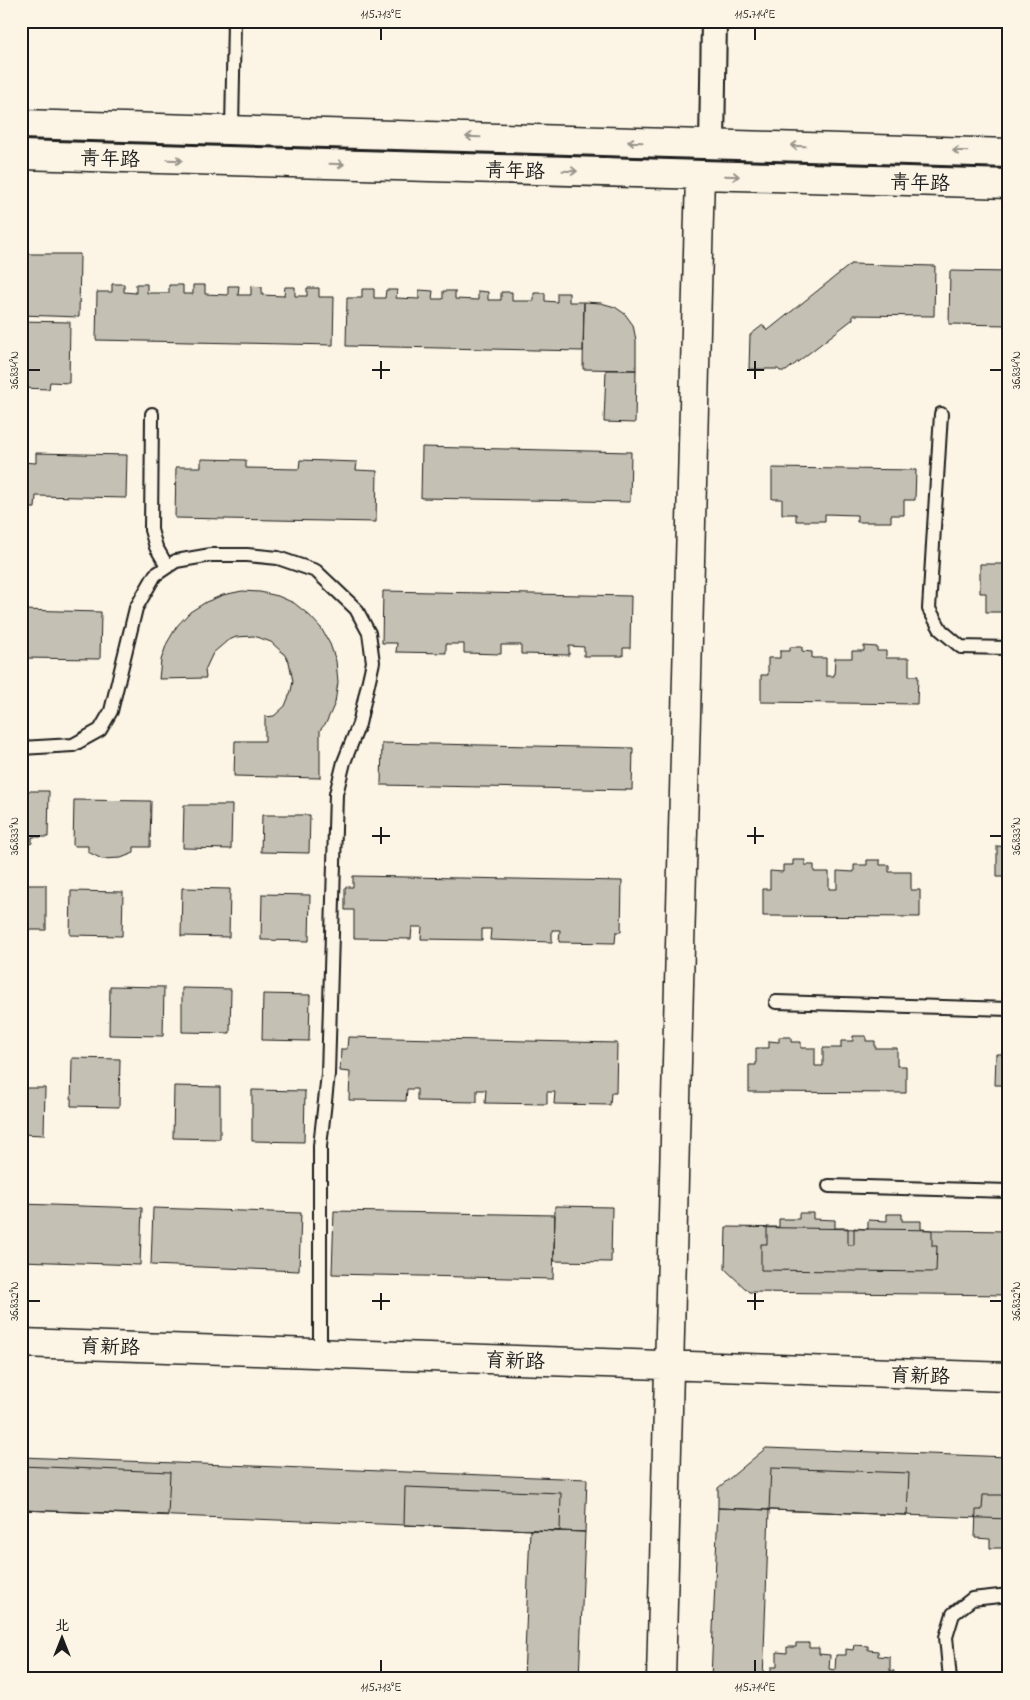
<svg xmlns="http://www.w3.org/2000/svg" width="1030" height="1700" viewBox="0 0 1030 1700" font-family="'Indie Flower','LXGW WenKai TC',sans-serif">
	<rect width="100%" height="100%" fill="#fcf5e5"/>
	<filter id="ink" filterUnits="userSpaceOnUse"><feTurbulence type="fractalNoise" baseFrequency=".02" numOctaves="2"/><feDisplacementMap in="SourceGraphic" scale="10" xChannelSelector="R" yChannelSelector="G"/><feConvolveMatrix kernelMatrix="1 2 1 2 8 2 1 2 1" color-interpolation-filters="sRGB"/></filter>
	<g filter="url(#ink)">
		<!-- building -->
		<path fill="#c4c0b3" stroke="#1c1c1c" d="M589,21h59v2z
			M21,254h59l-1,63 -58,-2z
			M851,264l84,2 -1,50 -81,-1v4l-67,52h-6l-2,-2h-29l1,-34 13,-10 4,6z
			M950,271l59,1v53l-60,-1z
			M112,284h12v8l12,1v-9h11v9h22v-8h14v9h10v-9h12v9l23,1v-9h11l-1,9h13v-9l11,1v8l22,1 1,-9h10v9h12v-8h12v9h15l-1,48 -237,-5 1,-48h15z
			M362,289h12v9h11l1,-8h11l-1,8 23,1v-9l14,1 -1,8h11v-8h12v8l23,1v-9l10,1v8h13v-8h11v9h22v-8h11v8l12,1v-9h12v9h15l-1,49 -237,-5 1,-48h15z
			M584,302l17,1 14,4 10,7 8,11 3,15v30l-53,-1z
			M21,321l49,1 -1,61 -19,-1 -1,7 -28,-1z
			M606,370h30l-1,53 -31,-1z
			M422,447l209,5 -1,50 -209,-4z
			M36,453l91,2 -1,43 -90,-2 -1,12h-14v-46l15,1z
			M201,459l45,1v8l53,1 1,-9 57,2 -1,8 21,1 -1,51 -201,-4 1,-51h25z
			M772,468l144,2 -1,30h-11v15h-13v7h-34v-7l-32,-1v7h-29v-7h-14v-15h-10z
			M980,564h29v48h-23v-19h-6z
			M242,591l18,1 18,4 16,7 15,12 12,13 9,16 6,17 2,21 -3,21 -9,20 -6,7v48l-86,-2 1,-35h30v-24l9,-1 11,-10 6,-15 2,-10 -4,-19 -5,-8 -13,-12 -17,-6 -18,1 -9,4 -14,12 -8,17 1,8 -47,1 2,-19 6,-17 10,-17 13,-14 16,-10 17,-7z
			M383,591l248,5 -1,52h-7v8h-39v-9l-15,-1v9l-48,-1v-9h-20v9l-37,-1v-9h-18v9l-50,-1 1,-9h-15z
			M21,610l80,2 -1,47 -79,-1z
			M864,646l13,1v4h9v7h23v18h9l-1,28 -156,-2v-27h7v-17h12v-7h10v-4h12v4l10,1v6h14v18h8l1,-18h17v-7h12z
			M382,743l251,5 -1,42 -251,-5z
			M21,791h28l-1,46h-16v6l-11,4z
			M74,800l77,1 -1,46h-16v6l-13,5 -19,1 -14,-7v-6h-15z
			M184,805h48l-1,44 -48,-1z
			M262,815h48l-1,38 -48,-1z
			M997,846l12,1v50h-4v-20h-8z
			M793,860h12v5h9v7h15v17h8v-18l17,1v-7h13v-5h13v5h9v7h22v18h9v27l-157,-1v-27h7v-18l13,1v-7h10z
			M353,876l269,5 -1,51h-5l-1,11 -56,-1 1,-12h-8v12l-62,-2 1,-11h-9v11l-61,-1 1,-12h-10l-1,12 -57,-1v-28h-9v-23h8z
			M21,885h25v45h-18v11h-7z
			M182,888l48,1 -1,48 -48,-1z
			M71,891l52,1 -1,44 -52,-1z
			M262,894l48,1 -1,46 -48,-1z
			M110,986l54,1 -1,49 -54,-1z
			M182,988l49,1 -1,44 -48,-1z
			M263,994l47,1 -1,46 -47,-1z
			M853,1036h13v5h9v7h22v18h9v27l-157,-1v-27h7v-17h13v-7l10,1v-5h12v5h10v6h14v18h8v-18h18v-7h12z
			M348,1037l269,6 -1,50h-5l-1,12 -56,-1 1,-12h-8v12l-62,-1 1,-13h-9v12l-60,-1v-12h-10l-1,12 -57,-1 1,-28 -10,-1 1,-22h6z
			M996,1054h13v51h-6v-20h-8z
			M72,1058l48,1 -1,48 -48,-1z
			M174,1086l46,1v52l-47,-1z
			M21,1088h24l-1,47 -23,-1z
			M252,1090l53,1 -1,51 -52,-1z
			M21,1204l121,4 -2,57 -119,-4z
			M555,1206l57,1 -1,55 -57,-1z
			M153,1208l148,5 -2,58 -148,-6z
			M334,1211l221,4 -2,64 -221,-5z
			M799,1213h14v6l22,1v8h13v17h6v-17l14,1v-9l19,1v-7h15v7h19v8l11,1v16h5l-1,26 -175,-2v-26h6v-17h12v-8h20z
			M1008,1220h1v34h-2z
			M726,1227l283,4v64l-260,-3 -24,-23z
			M766,1448l243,9v62l-291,-11v-20z
			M21,1457l566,22 -2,53 -564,-22z
			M21,1466l149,6 -2,43 -147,-5z
			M771,1468l138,5 -2,42 -138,-5z
			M405,1487l156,6 -1,38 -156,-6z
			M983,1495h26v53h-19v-9l-15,-1 1,-28h6z
			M718,1508l51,2 -6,169h-52z
			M530,1530l55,2 -6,147h-55z
			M796,1643h13v5h10v6l11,1 -1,14 6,1 1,-15h10v-6l7,1 1,-5 14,1v4l10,1v5l12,1v14h4l-1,8h-122v-12h6v-15l10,1v-6h9z"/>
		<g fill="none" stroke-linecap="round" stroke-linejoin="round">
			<!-- lane casing -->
			<g stroke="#1c1c1c" stroke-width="16">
				<path id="lane" d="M232,130l2,-109
					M152,414l-1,116 5,17 11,19
					M941,414l-12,195 12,21 20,17 48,1
					M21,748l52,-3 27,-15 11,-19 25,-103 19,-33 21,-14 35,-6h36l31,3 38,13 40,38 13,24 4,29 -14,62 -15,38 -8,32 -8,280 -8,72v207
					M776,1002l233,7
					M829,1186l180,5
					M950,1679l-4,-42 7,-23 19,-15 37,-4"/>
			</g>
			<!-- street casing -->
			<g stroke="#1c1c1c" stroke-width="28">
				<path id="street" d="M712,144l2,-123"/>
			</g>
			<!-- secondary casing -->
			<g stroke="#1c1c1c" stroke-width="31">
				<path id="secondary" d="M21,124l988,29
					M21,155l988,29
					M21,1343l988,34
					M661,1679l39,-1504"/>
			</g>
			<!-- lane -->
			<use href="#lane" stroke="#fcf5e5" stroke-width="12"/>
			<!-- street -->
			<use href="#street" stroke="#fcf5e5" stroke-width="24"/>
			<!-- secondary -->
			<use href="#secondary" stroke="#fcf5e5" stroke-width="28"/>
		</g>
		<!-- one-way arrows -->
		<defs><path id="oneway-shaft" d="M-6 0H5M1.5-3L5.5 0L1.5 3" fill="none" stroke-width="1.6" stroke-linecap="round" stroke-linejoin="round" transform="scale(1.25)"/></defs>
		<g stroke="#97938b">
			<use href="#oneway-shaft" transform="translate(473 137) rotate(-178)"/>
			<use href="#oneway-shaft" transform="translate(635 142) rotate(-178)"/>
			<use href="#oneway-shaft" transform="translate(798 146) rotate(-178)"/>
			<use href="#oneway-shaft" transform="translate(960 151) rotate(-178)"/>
			<use href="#oneway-shaft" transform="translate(175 160) rotate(2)"/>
			<use href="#oneway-shaft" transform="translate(337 164) rotate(2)"/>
			<use href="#oneway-shaft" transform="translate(570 171) rotate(2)"/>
			<use href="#oneway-shaft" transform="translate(732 176) rotate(2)"/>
		</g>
	</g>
	<!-- ticks -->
	<path fill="none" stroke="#1c1c1c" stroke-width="2" d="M381,28v12M755,28v12M381,361v18M755,361v18M28,370h12M372,370h18M747,370h17M990,370h12M381,827v17M755,827v17M28,836h12M372,836h18M747,836h17M990,836h12M381,1293v17M755,1293v17M28,1301h12M372,1301h18M747,1301h17M990,1301h12M381,1660v12M755,1660v12"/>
	<g text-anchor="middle" stroke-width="4.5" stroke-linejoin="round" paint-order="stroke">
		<!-- street labels -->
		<g font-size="20" fill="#1c1c1c" stroke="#fcf5e5">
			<text transform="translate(110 158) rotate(2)" y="7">青年路</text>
			<text transform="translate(515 170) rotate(2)" y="7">青年路</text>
			<text transform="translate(920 182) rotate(2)" y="7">青年路</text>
			<text transform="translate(110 1346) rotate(2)" y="7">育新路</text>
			<text transform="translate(515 1360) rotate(2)" y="7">育新路</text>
			<text transform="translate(920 1375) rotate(2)" y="7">育新路</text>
		</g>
	</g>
	<!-- margin -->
	<rect width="1030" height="1700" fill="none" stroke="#fcf5e5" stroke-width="55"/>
	<!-- north arrow -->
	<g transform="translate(62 1638)" stroke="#fcf5e5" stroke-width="4" paint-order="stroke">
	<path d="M0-4L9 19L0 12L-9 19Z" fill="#1c1c1c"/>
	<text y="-8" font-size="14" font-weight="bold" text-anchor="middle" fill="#1c1c1c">北</text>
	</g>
	<rect x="28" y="28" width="974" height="1644" fill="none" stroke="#1c1c1c" stroke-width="2"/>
	<g font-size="12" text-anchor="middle" fill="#1c1c1c">
		<text x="381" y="18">115.713°E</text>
		<text x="755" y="18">115.714°E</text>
		<text transform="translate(14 370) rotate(-90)" y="4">36.834°N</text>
		<text transform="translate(1016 370) rotate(-90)" y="4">36.834°N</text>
		<text transform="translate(14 836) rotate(-90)" y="4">36.833°N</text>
		<text transform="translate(1016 836) rotate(-90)" y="4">36.833°N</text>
		<text transform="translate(14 1301) rotate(-90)" y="4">36.832°N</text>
		<text transform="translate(1016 1301) rotate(-90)" y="4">36.832°N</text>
		<text x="381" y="1691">115.713°E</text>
		<text x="755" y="1691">115.714°E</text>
	</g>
</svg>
